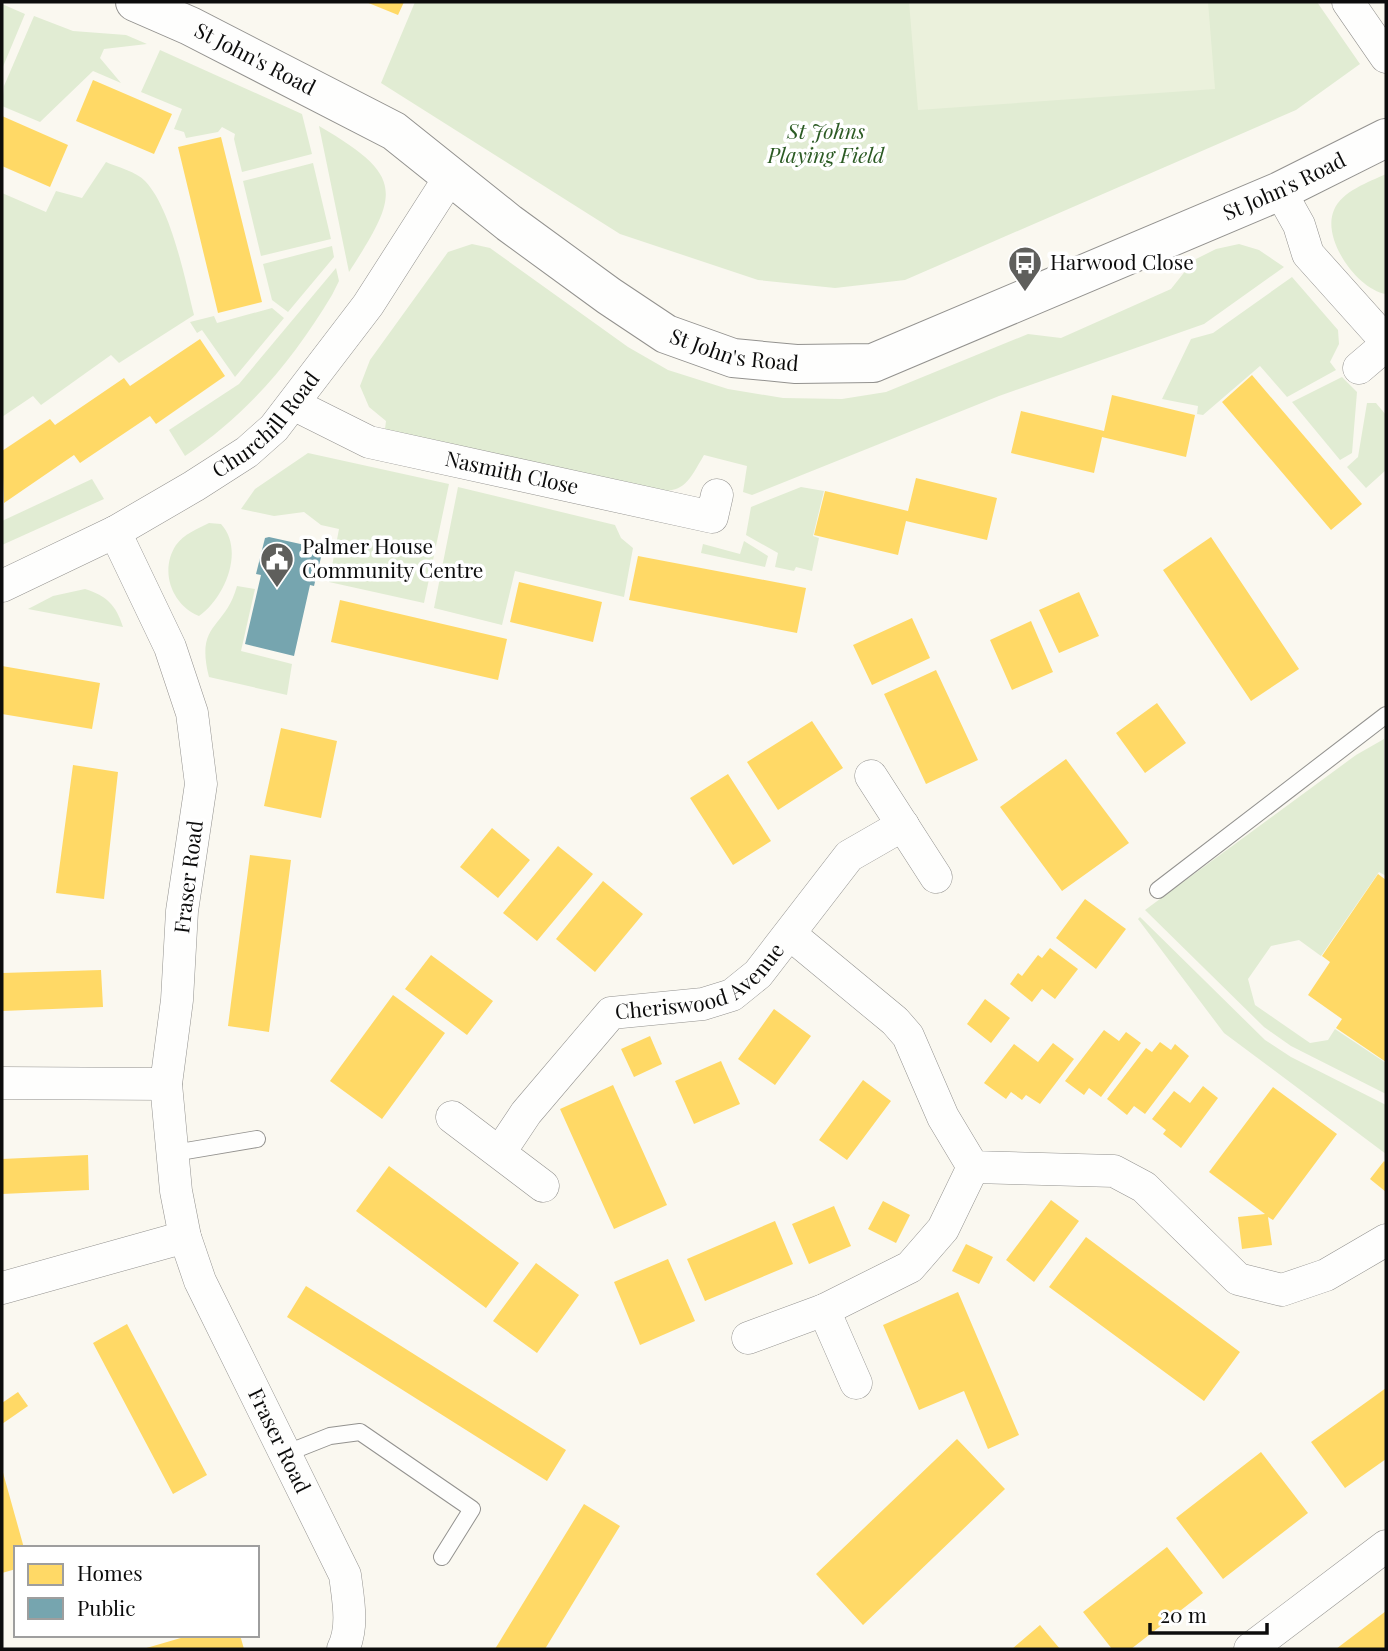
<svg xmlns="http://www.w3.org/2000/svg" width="1388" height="1651" viewBox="0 0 1388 1651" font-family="'Playfair Display',serif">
	<rect width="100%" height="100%" fill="#faf8f0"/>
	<!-- green -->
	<path fill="#e1ecd3" d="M415,2h902l43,62 -64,46 -391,170 -70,8 -77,-8 -138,-46 -239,-151z
		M2,4l23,10 -23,55z
		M34,16l39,15 53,4 21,9 -43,5 -4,9 21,25 -28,-12 -53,51 -38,-16 2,-20z
		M160,50l142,64 10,40 -70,18 -8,-33 1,-5 -13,-7 -4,5 -32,6 -2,-6 -10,-3 8,-20 -41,-17z
		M319,126c86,50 81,67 30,146z
		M106,162c11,5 31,10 39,19 26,27 40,98 49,134l-75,48 -8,-8 -70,50 -8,-9 -31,21v-224l44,19 10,-21 26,7z
		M313,163l18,76 -70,17 -18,-75z
		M1386,174v120c-28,-4 -65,-55 -52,-84 8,-19 35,-28 52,-36z
		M472,244l18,4 138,99 40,23 60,19 55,9 59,1 44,-7 142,-58 33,4 110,-49 23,-29 22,-11 23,-5 20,6 25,17 -80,57 -205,72 -247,99 -9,-3 4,-26 -43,-11c-19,33 -21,39 -61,35l-258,-61 1,-8 -17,-14 -9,-21 10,-26 78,-108z
		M332,246l2,11 -46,55 -16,-12 -9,-36z
		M336,268l3,13 -7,14c-39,65 -84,119 -147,161l-16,-26 70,-46z
		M1292,277l46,53 1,14 -9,18 6,8 -49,27 -27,-31 -57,49 -6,-1 1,-8 -36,-7 29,-60 22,-6z
		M272,308l12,10 -49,59 -33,-47 -5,3 -7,-11 24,-6 3,7z
		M1342,377l15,15 -5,61 -12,7 -48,-58z
		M1367,403h9l10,12v55l-20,18 -19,-21 11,-10z
		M308,453l141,31 -25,119 -95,-21 10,-53 -18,-4 -17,-13 -30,4 -33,-7 14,-20z
		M92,479l12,20 -102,46v-24z
		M458,487l157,38 6,13 12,10 -9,49 -109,-26 -13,54 -68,-17z
		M801,487l23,4 -11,45 6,2 -7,33 -16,-4 -2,4 -19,-4 3,-14 -32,-18 5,-28z
		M209,523l12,1c24,26 4,74 -22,92 -27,-11 -40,-45 -23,-71 8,-11 21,-16 33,-22z
		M744,541l24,15 -3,11 -64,-14 2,-9 37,10z
		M237,586l18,3 -14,62 51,13 -5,31 -78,-18c-14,-55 16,-47 28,-91z
		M85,589c22,7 31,16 38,38l-95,-18 25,-13z
		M1384,739l2,137 -7,-4 -58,84 -22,-16 -28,6 -23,33 7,26 55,38 18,-3 7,-11 51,34v31l-95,-48 -27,-19 -119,-117 211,-155z
		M1140,917l125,123 26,17 95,48v49l-162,-121 -86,-114z"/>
	<!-- pitch -->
	<path fill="#ebf1dc" d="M909,2h299l7,87 -297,21z"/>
	<!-- homes -->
	<path fill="#ffd966" d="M366,2h38l-6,13z
		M93,80l79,34 -18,40 -78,-33z
		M2,116l66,29 -18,42 -48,-21z
		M221,137l41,165 -44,11 -40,-166z
		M200,339l25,37 -69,48 -6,-8 -70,47 -6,-8 -70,48 -2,-52 48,-32 5,6 69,-47 6,8z
		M1252,375l110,129 -31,26 -109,-128z
		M1112,395l83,20 -9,42 -84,-20 -8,36 -83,-20 10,-42 83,20z
		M916,478l81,20 -10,42 -81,-19 -8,34 -84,-20 11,-44 83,20z
		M1211,537l88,132 -48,32 -88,-131z
		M638,556l168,32 -9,45 -168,-33z
		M519,582l83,20 -9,40 -83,-20z
		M1079,592l20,44 -40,17 -20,-43z
		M340,600l167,39 -9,41 -167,-38z
		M912,618l18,40 -58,27 -19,-40z
		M1031,621l22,51 -41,18 -22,-50z
		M2,666l98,17 -8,46 -90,-15z
		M936,670l42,90 -52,24 -42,-90z
		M1157,703l29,40 -41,30 -29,-40z
		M812,721l31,47 -65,42 -31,-48z
		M281,728l56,13 -16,77 -57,-12z
		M1066,759l63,84 -67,48 -62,-84z
		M73,765l45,7 -14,127 -48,-6z
		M728,774l43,67 -38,24 -43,-67z
		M492,828l38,32 -32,38 -38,-31z
		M558,846l35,28 -56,67 -34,-28z
		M250,855l41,5 -22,172 -41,-6z
		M1378,874l8,6v182l-50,-34 6,-9 -34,-24 22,-33 -8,-6z
		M603,881l40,33 -48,58 -39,-33z
		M1085,899l41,30 -30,40 -40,-31z
		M1050,948l28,21 -23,30 -13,-10 -10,13 -22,-18 8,-11 4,3 16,-21 4,3z
		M431,955l62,46 -26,34 -62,-46z
		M101,970l2,37 -101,4v-38z
		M393,995l52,38 -63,86 -52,-38z
		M985,999l25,19 -19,25 -24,-19z
		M774,1009l37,27 -36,49 -37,-26z
		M1104,1030l15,11 7,-9 15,11 -40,54 -12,-9 -5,7 -19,-14z
		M650,1036l12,28 -28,13 -13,-28z
		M1160,1042l11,8 4,-6 14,12 -44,58 -11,-8 -7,9 -20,-16 39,-51 6,4z
		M1053,1043l21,16 -34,45 -14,-9 -4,5 -11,-8 -5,7 -22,-16 30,-39 24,18z
		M721,1061l19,43 -46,20 -19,-43z
		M863,1080l28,21 -44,59 -28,-20z
		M613,1085l54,120 -53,24 -54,-120z
		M1203,1086l15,12 -37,50 -18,-14 3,-4 -14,-11 22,-28 16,12z
		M1273,1087l64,47 -64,86 -5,-3 4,28 -30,4 -4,-32 27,-3 -56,-42z
		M88,1155l1,35 -87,4v-35z
		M1384,1161l2,2v29l-16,-13z
		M389,1166l130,97 -33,45 -130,-97z
		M1051,1200l28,21 -45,61 -28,-22z
		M883,1201l27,14 -14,28 -28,-14z
		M834,1206l17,40 -42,18 -17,-40z
		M775,1221l18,43 -88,37 -18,-42z
		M1086,1237l154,115 -36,49 -155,-114z
		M966,1244l27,13 -14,27 -27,-13z
		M668,1259l27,62 -55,24 -26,-63z
		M536,1263l43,32 -42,58 -44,-32z
		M306,1286l260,164 -19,31 -260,-164z
		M958,1292l61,143 -31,14 -24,-58 -45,19 -36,-85z
		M127,1324l80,151 -34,19 -80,-151z
		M1386,1388v71l-41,29 -34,-46z
		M18,1392l10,14 -26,18v-21z
		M957,1439l48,50 -142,136 -47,-51z
		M1261,1452l47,61 -85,66 -47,-61z
		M2,1469l22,79h-8v21l-14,4z
		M584,1504l36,22 -75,123h-50z
		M1167,1547l36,46 -72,56h-19l-29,-37z
		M1386,1611v38h-50z
		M1040,1625l20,24h-48z
		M191,1635h49l4,14h-101z"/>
	<!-- public -->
	<path fill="#76a5af" d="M269,537l54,12 -9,37 -4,-1 -16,71 -49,-12 16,-69 -5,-1 9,-36z"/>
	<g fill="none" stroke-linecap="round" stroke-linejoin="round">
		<!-- service casing -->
		<g stroke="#93928f" stroke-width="18">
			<path id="service" d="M1158,890l228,-175
				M174,1153l83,-14
				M287,1453l43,-17 30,-4 112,77 -30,48"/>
		</g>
		<!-- minor casing -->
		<g stroke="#93928f" stroke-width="33">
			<g id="minor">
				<path d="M1348,2l38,55"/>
				<path d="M1280,191l19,34 9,29 78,87"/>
				<path d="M1359,368l27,-23"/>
				<path id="s1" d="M295,405l74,37 343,75 5,-22"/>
				<path id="s2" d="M115,532l55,115 22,66 9,71 -19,127 -5,89 -11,84 10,107 9,46 15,44 145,294c3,24 9,52 -2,74"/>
				<path id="s3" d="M2,586l113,-54 79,-46 53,-34 27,-24 94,-123 82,-128"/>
				<path d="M871,776l65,101"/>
				<path d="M791,935l104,86 13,15 35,81 30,50 141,4 30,16 94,92 44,11 44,-15 60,-35"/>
				<path d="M2,1083l164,1"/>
				<path d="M452,1117l91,69"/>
				<path id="s4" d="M500,1152l26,-39 85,-100 92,-9 29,-9 26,-21 91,-118 54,-31"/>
				<path d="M2,1288l183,-51"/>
				<path d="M824,1310l32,73"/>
				<path d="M748,1338l76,-28 86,-43 33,-38 30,-62"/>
				<path d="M1250,1649l136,-103"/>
			</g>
		</g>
		<!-- tertiary casing -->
		<g stroke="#93928f" stroke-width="40">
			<g id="tertiary">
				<path id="s5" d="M135,2l55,24 204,105 115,92 100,73 57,38 67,24 63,6 77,-1 407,-172 106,-53"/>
			</g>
		</g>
		<!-- service -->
		<use href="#service" stroke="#fefefd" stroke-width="16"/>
		<!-- minor -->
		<use href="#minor" stroke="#fefefd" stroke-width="32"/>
		<!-- tertiary -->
		<use href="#tertiary" stroke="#fefefd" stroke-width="38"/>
	</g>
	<!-- icons -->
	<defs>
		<g id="bus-pin" transform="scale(1.75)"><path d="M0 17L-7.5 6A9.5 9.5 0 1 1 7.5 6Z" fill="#5f5f5c" stroke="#fff"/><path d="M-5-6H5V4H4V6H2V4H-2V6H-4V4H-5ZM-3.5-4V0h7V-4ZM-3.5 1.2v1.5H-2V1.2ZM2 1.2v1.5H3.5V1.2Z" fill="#fff"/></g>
		<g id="civic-pin" transform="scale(1.75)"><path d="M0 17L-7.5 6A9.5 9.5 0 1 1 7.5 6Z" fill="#5f5f5c" stroke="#fff"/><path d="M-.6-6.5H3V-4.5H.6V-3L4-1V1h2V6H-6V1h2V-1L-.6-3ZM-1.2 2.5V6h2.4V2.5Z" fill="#fff"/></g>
	</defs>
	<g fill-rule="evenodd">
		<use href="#bus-pin" x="1025" y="263"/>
		<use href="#civic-pin" x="277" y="559"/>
	</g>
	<g text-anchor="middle" stroke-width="7" stroke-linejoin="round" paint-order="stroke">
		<!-- street labels -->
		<g font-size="21" fill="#0c0c0c" stroke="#fff">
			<text dy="7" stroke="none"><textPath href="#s5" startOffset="133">St John's Road</textPath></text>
			<text dy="7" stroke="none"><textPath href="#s5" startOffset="1288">St John's Road</textPath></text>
			<text dy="7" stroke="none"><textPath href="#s5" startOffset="700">St John's Road</textPath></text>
			<text dy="7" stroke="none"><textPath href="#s3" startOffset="312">Churchill Road</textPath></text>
			<text dy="7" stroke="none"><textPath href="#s1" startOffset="229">Nasmith Close</textPath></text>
			<text transform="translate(189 877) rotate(-83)" y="7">Fraser Road</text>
			<text dy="7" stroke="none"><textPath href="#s4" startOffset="276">Cheriswood Avenue</textPath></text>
			<text dy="7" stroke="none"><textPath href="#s2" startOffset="950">Fraser Road</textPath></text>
		</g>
		<!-- park labels -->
		<g font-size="21" font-style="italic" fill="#2c5b24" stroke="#fff">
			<text x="826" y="139">St Johns<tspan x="826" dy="24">Playing Field</tspan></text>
		</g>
		<!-- poi labels -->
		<g font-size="21" fill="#0c0c0c" stroke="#fff" text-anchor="start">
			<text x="1050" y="270">Harwood Close</text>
			<text x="302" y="554">Palmer House<tspan x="302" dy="24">Community Centre</tspan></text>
		</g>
	</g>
	<!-- border -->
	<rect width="1388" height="1651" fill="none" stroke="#0c0c0c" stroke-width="7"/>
	<!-- legend -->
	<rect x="14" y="1546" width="245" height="91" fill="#ffffff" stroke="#9e9e9e" stroke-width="2"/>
	<rect x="28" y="1564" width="35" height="21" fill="#ffd966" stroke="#9e9e9e" stroke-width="2"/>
	<text x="77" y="1581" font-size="21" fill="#0c0c0c">Homes</text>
	<rect x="28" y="1598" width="35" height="21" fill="#76a5af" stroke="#9e9e9e" stroke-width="2"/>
	<text x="77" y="1616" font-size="21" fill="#0c0c0c">Public</text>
	<!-- scale -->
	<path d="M1150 1623v10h117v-10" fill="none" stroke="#0c0c0c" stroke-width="3.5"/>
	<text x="1160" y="1623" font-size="21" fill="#0c0c0c" stroke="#ffffff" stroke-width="5" paint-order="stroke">20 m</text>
</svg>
